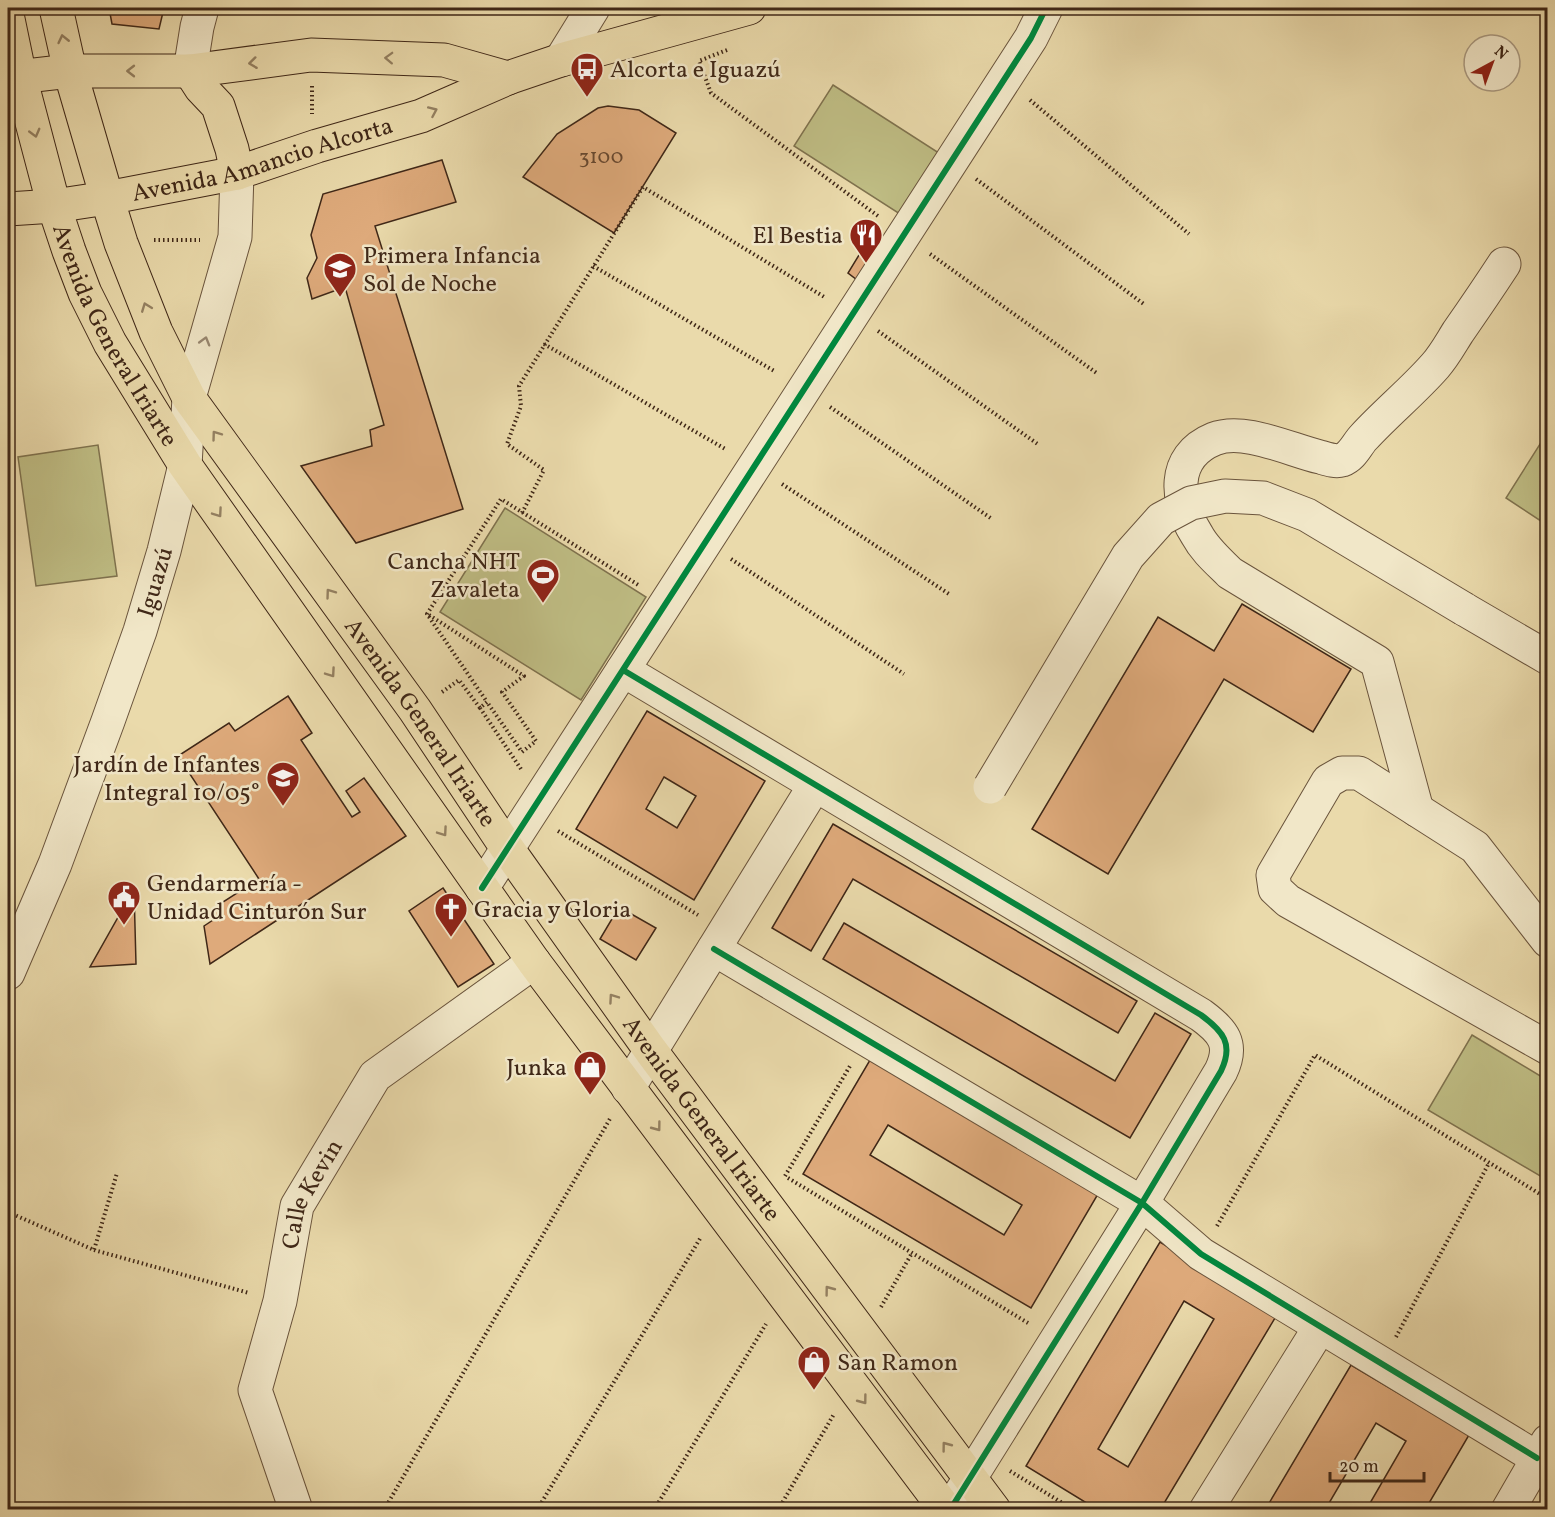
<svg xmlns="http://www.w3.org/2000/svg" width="1555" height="1517" viewBox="0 0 1555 1517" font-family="Vollkorn,serif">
	<rect width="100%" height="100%" fill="#eadaab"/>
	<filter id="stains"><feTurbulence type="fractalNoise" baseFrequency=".00333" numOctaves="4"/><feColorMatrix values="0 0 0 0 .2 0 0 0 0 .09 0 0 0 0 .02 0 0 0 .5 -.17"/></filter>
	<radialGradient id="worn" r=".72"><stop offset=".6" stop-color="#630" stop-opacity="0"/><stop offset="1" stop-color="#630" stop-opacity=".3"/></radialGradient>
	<!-- green -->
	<path fill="#bfbd84" stroke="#7f724e" stroke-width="1.5" d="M833,85l109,70 -39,61 -109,-70z
		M1547,433v92l-41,-27z
		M98,445l19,131 -81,10 -18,-129z
		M505,508l141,89 -65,103 -141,-88z
		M1472,1035l75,45v100l-119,-70z"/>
	<!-- building -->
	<path fill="#deaa7b" stroke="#3f2717" stroke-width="1.5" fill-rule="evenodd" d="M109,8h55l-5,21 -47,-5z
		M608,106l31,4 37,23 -62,100 -91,-56 34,-43 41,-26z
		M442,160l14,42 -81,24 88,283 -107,34 -55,-77 71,-20 -2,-16 14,-5 -39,-138 -33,12 -5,-21 10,-20 -6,-23 12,-41z
		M867,242l18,12 -20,32 -17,-13z
		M1242,604l109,65 -38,63 -89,-53 -116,195 -76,-45 126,-212 56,34z
		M288,696l24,37 -11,7 51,77 8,-5 -14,-21 18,-13 42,58 -196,128 -6,-38 12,-8 -4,-9 47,-30 -81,-123 51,-33 6,8z
		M647,711l118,70 -71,119 -118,-71zM664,777l32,19 -19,32 -31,-19z
		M833,824l304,177 -19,32 -265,-154 -42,72 -39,-23z
		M443,888l51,76 -36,23 -49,-76z
		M134,889l2,75 -46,3z
		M619,907l37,21 -20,32 -36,-21z
		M844,923l271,158 40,-68 36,21 -61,104 -307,-179z
		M870,1060l228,134 -67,114 -228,-134zM888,1125l134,80 -18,30 -134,-80z
		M1160,1242l118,71 -118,197h-62l-72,-44zM1184,1301l30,18 -86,148 -30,-18z
		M1351,1365l118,70 -44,75h-59l40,-69 -30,-18 -51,87h-60z"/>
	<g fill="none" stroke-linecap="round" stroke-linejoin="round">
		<!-- minor casing -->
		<g stroke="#6a543c" stroke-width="35">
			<g id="minor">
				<path d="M561,60l32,-52"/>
				<path d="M190,71l7,-44 5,-19"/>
				<path d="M1464,609l84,49"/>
				<path d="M623,670l578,345c22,16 33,29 20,56l-79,132 -192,307"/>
				<path d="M1417,810l-40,-148 -147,-89c-12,-12 -25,-23 -33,-38 -21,-33 -27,-78 17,-96 30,-12 76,11 106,18 7,2 15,5 22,3 11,-4 15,-16 22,-23 23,-25 49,-46 71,-71 9,-10 16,-23 23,-34 16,-23 31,-45 46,-68"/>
				<path d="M482,888l549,-850 15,-30"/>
				<path d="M1548,941l-73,-94 -116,-74h-17l-14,8 -55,94 2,14 13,12 260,147"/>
				<path d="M714,949l428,254 59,51 336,204"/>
				<path id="s1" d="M8,973l47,-109 53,-143 32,-90 24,-80 21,-86 4,-67 46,-161 2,-64"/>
				<path d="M628,1088l187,-303"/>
				<path id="s2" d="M296,1510l-41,-120 25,-89 17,-95 78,-130 159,-114"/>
				<path d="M1206,1510l114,-183"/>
				<path d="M1508,1510l40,-69"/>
			</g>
		</g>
		<!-- major casing -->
		<g stroke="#3f2717" stroke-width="35">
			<g id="major">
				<path id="s3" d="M56,8l14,63 37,127 14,45 35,89 33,66 226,312 92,138 144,203 343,459"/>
				<path id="s4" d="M8,19l12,58 34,129 15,45 16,42 25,50 75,122 349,497 412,548"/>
				<path d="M190,71l11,17 17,18 14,43 5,24"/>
				<path d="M8,78l62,-7h120l121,-16 133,5 64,18"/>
				<path id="s5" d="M8,209l46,-3 53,-8 130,-25 80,-27 104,-30 87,-38 53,-18 188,-52"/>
			</g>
		</g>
		<!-- path -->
		<path stroke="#3f2717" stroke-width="4" stroke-dasharray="1.5 3" stroke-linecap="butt" d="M727,50l-28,11 12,32 167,123
			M312,86v28
			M1030,100l159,134
			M976,179l169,126
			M154,240h46
			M930,254l168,120
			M593,266l183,106
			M878,331l161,114
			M544,344l183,106
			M830,407l162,112
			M782,484l167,110
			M522,513l22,-43 -37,-26 14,-38 -2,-20 124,-199 183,111
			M731,559l173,115
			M429,615l95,61 -22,16 34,49 -14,11 -35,-50
			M442,692l17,-12 21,28
			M521,769l-41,-61 7,-6 -60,-88 74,-115 139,87
			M558,831l140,84
			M785,1176l65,-110
			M788,1178l240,145
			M8,1212l86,38 23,-77
			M1217,1226l98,-171 233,144
			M94,1250l155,43
			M881,1307l31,-54
			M1396,1337l93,-174
			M1010,1471l64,39
			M384,1510l227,-393
			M537,1510l164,-273
			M654,1510l112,-186
			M778,1510l56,-96"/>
		<!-- minor -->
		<use href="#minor" stroke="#f1e7c8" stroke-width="33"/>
		<!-- major -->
		<use href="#major" stroke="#eadaab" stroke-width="33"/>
		<!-- minor-bridge casing -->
		<g stroke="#6a543c" stroke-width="35" stroke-linecap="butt">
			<path id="minor-bridge" d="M990,787l138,-231 33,-37 30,-16 34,-7 38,2 44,17 157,94"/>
		</g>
		<!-- minor-bridge -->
		<use href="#minor-bridge" stroke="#f1e7c8" stroke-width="33"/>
		<!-- cycleway casing -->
		<g stroke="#f1e7c8" stroke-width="10">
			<path id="cycleway" d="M623,670l578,345c22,16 33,29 20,56l-79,132 -192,307
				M482,888l549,-850 15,-30
				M714,949l428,254 59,51 336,204"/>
		</g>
		<!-- cycleway -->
		<use href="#cycleway" stroke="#00873e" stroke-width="6"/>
	</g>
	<!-- one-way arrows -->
	<defs><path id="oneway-chevron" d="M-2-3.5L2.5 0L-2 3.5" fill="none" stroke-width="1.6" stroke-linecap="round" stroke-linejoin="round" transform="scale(1.5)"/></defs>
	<g stroke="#948061">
		<use href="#oneway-chevron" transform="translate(63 39) rotate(-103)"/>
		<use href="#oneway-chevron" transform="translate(389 58) rotate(-178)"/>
		<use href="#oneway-chevron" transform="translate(253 63) rotate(173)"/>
		<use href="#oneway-chevron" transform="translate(131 71) rotate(180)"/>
		<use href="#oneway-chevron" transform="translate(433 111) rotate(-24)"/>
		<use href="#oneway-chevron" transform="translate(35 133) rotate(75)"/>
		<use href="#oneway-chevron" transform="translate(146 307) rotate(-111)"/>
		<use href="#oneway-chevron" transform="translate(216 435) rotate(-126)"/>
		<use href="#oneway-chevron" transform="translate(218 513) rotate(55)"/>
		<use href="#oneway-chevron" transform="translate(330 593) rotate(-126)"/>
		<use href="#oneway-chevron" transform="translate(331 673) rotate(55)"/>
		<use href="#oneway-chevron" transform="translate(443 832) rotate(55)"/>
		<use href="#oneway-chevron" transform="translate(613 998) rotate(-125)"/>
		<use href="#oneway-chevron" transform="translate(657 1127) rotate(53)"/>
		<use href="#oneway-chevron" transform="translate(829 1290) rotate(-127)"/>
		<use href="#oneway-chevron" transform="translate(863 1400) rotate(53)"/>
		<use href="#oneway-chevron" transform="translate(946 1446) rotate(-127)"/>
	</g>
	<use stroke="#988770" href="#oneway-chevron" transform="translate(205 341) rotate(-74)"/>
	<!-- icons -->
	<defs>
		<g id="bus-pin" transform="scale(1.725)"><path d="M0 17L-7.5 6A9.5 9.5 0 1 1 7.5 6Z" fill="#8f2418" stroke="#f1e7c8"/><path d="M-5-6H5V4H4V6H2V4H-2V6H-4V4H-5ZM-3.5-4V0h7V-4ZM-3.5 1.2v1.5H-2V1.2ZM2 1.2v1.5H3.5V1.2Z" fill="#fff"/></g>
		<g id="restaurant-pin" transform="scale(1.725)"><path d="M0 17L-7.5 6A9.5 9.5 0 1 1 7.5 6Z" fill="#8f2418" stroke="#f1e7c8"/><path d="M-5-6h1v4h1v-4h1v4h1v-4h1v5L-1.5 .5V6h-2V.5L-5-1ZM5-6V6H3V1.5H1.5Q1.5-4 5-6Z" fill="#fff"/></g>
		<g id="school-pin" transform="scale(1.725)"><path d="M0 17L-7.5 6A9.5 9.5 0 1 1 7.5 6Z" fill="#8f2418" stroke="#f1e7c8"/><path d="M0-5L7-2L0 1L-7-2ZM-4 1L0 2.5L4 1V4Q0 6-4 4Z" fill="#fff"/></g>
		<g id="stadium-pin" transform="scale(1.725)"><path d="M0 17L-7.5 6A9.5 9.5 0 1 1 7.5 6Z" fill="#8f2418" stroke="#f1e7c8"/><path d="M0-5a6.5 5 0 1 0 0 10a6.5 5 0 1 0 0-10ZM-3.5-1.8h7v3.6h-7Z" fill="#fff"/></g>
		<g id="civic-pin" transform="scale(1.725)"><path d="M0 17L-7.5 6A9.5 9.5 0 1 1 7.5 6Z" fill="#8f2418" stroke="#f1e7c8"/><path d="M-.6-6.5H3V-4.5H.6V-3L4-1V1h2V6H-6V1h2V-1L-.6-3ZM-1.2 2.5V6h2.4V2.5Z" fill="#fff"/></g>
		<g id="church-pin" transform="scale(1.725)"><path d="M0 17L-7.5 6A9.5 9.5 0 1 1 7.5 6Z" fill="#8f2418" stroke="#f1e7c8"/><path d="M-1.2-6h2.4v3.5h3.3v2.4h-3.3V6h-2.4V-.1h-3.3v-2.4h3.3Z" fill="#fff"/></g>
		<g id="shop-pin" transform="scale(1.725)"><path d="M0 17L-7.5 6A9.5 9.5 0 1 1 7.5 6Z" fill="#8f2418" stroke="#f1e7c8"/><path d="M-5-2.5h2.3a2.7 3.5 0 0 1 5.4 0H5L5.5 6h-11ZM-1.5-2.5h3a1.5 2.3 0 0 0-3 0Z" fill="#fff"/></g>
	</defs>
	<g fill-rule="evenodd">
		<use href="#bus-pin" x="587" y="69"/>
		<use href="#restaurant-pin" x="866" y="235"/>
		<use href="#school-pin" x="340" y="269"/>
		<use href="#stadium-pin" x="543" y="575"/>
		<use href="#school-pin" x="283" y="778"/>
		<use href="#civic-pin" x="124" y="897"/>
		<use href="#church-pin" x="451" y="909"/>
		<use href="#shop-pin" x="590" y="1067"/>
		<use href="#shop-pin" x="814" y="1362"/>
	</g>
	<g text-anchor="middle" stroke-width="5" stroke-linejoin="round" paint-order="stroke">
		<!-- number labels -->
		<g font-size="21" fill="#674830">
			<text x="601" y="163">3100</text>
		</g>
		<!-- poi labels -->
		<g font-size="24" fill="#3f2717" stroke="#f1e7c8" text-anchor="start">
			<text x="610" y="77">Alcorta e Iguazú</text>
			<text x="843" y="243" text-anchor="end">El Bestia</text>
			<text x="363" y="263">Primera Infancia<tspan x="363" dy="28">Sol de Noche</tspan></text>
			<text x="520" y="569" text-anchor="end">Cancha NHT<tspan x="520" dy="28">Zavaleta</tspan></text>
			<text x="260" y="772" text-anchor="end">Jardín de Infantes<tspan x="260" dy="28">Integral 10/05°</tspan></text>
			<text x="147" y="891">Gendarmería -<tspan x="147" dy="28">Unidad Cinturón Sur</tspan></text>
			<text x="474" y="917">Gracia y Gloria</text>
			<text x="567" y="1075" text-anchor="end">Junka</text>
			<text x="837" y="1370">San Ramon</text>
		</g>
		<!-- street labels -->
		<g font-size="24" fill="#3f2717" stroke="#f1e7c8">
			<text dy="8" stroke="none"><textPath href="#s5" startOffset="260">Avenida Amancio Alcorta</textPath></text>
			<text dy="8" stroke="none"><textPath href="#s4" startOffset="336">Avenida General Iriarte</textPath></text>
			<text dy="8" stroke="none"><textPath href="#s1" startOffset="418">Iguazú</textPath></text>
			<text dy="8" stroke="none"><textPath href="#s3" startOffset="812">Avenida General Iriarte</textPath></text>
			<text dy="8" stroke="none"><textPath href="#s3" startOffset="1298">Avenida General Iriarte</textPath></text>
			<text dy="8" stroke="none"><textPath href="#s2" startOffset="332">Calle Kevin</textPath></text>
		</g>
	</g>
	<!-- margin -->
	<rect width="1555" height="1517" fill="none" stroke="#eadaab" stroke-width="30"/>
	<rect x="9" y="9" width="1537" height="1499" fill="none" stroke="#3f2717" stroke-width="3"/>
	<rect x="15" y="15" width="1525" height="1487" fill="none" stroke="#3f2717" stroke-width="1.5"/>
	<!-- north arrow -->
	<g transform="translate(1492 63) rotate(41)"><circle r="28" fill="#f1e7c8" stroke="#aa9a81" stroke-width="1.5"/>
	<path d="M0-4.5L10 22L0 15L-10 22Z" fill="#8f2418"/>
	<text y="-9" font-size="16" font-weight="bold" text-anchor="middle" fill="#3f2717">N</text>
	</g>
	<!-- scale -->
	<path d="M1330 1472v9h94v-9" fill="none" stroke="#3f2717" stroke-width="3"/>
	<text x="1339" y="1472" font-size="18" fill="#3f2717" stroke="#f1e7c8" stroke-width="4.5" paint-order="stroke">20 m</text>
	<rect width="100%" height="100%" filter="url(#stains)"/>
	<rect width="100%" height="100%" fill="url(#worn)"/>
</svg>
